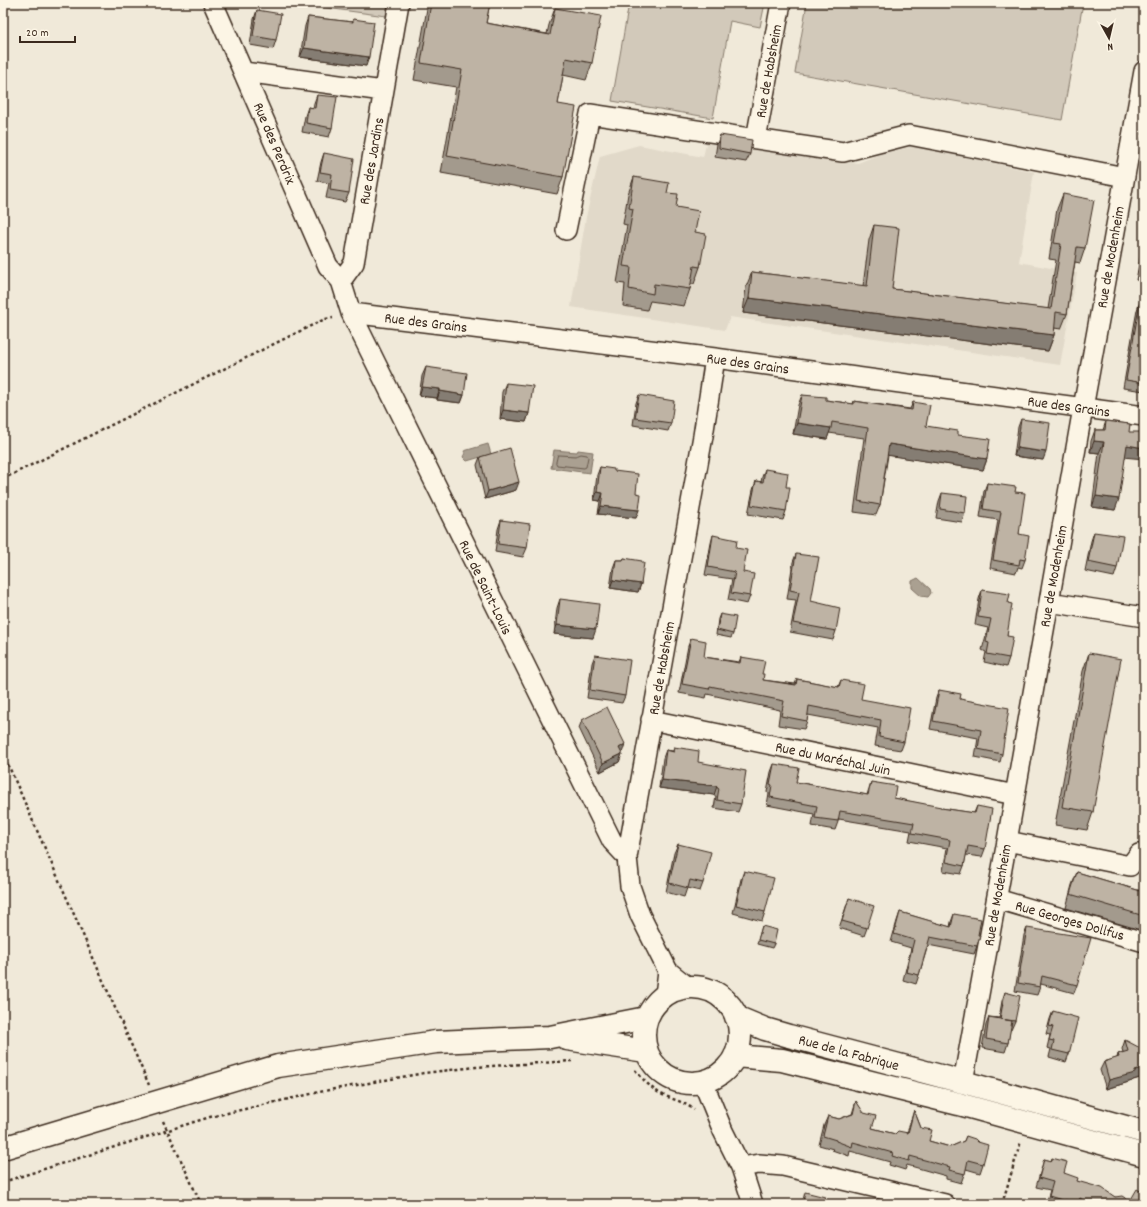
<svg xmlns="http://www.w3.org/2000/svg" width="1147" height="1207" viewBox="0 0 1147 1207" font-family="Dekko,sans-serif">
	<rect width="100%" height="100%" fill="#f0e9d9"/>
	<filter id="ink" filterUnits="userSpaceOnUse"><feTurbulence type="fractalNoise" baseFrequency=".025" numOctaves="2"/><feDisplacementMap in="SourceGraphic" scale="8" xChannelSelector="R" yChannelSelector="G"/><feConvolveMatrix kernelMatrix="1 2 1 2 8 2 1 2 1" color-interpolation-filters="sRGB"/></filter>
	<g filter="url(#ink)">
		<!-- built -->
		<path fill="#e1d9c9" d="M707,140l151,23 27,-11 32,-6 117,26 -15,90 58,11 -17,92 -330,-48 -5,13 -154,-23 15,-90 14,-61 39,-11 64,12z"/>
		<!-- green -->
		<path fill="#d2c9ba" stroke="#867a6c" d="M289,3h99l-2,13z
			M629,3l32,6 2,-6h102l-5,24 -30,-6 -17,97 -101,-17z
			M807,3h276l-21,117 -267,-47z"/>
		<!-- water -->
		<path fill="#aaa091" stroke="#7e7163" d="M488,444l3,10 -24,7 -4,-4 2,-4 -1,-2z
			M554,450l23,2 1,-2 15,2 -3,21 -39,-5z
			M918,578l12,11 1,4 -3,4 -7,-1 -9,-8v-7z"/>
		<g fill="none" stroke-linecap="round" stroke-linejoin="round">
			<!-- shore -->
			<path stroke="#67594c" stroke-width="1" d="M558,455l18,1 5,-2 6,1 1,2 -2,10 -2,1 -27,-3 -1,-2z"/>
			<!-- minor casing -->
			<g stroke="#3b2a1e" stroke-width="22">
				<path id="minor" d="M213,3l115,263 13,15
					M399,3l-45,260 -13,18 10,32 261,528 15,16
					M244,72l139,19
					M756,139l25,-136
					M566,230l24,-116 253,38 66,-17 216,42
					M351,313l364,45 429,58
					M1049,602l95,15
					M651,720l364,75
					M1007,841l123,25 9,-12
					M997,899l147,43
					M688,987l-20,-16 -28,-56 -10,-29 -3,-29 76,-421 12,-78
					M665,995l3,-24
					M703,1082l20,49 18,36 12,37
					M963,1082l44,-241 76,-433 61,-337
					M741,1167l18,-3 24,2 162,38"/>
			</g>
			<!-- major casing -->
			<g stroke="#3b2a1e" stroke-width="25">
				<path id="major" d="M644 1035a48 48 0 1 1 96 0a48 48 0 1 1-96 0Z
					M736,1017l29,12 24,7 174,46 181,50
					M567,1039l79,12
					M735,1056l47,4 177,44 185,51
					M3,1148l275,-82 158,-24 114,-5 96,-19"/>
			</g>
			<!-- path -->
			<path stroke="#3b2a1e" stroke-width="2.5" stroke-dasharray="3 3" stroke-linecap="butt" d="M3,479l291,-145 31,-15 8,-1
				M3,753l146,332
				M635,1070c8,9 17,20 28,25 11,5 22,7 31,15
				M163,1121l38,83
				M3,1182l207,-65 114,-26 100,-18 52,-6 96,-6
				M1002,1204l19,-63"/>
			<!-- minor -->
			<use href="#minor" stroke="#fcf5e5" stroke-width="19"/>
			<!-- major -->
			<use href="#major" stroke="#fcf5e5" stroke-width="22"/>
		</g>
		<!-- wall -->
		<path fill="#a39a8d" stroke="#3b2a1e" d="M428,3h62l-4,20 61,11 2,-9 6,-17 37,55 -6,17 -23,-5 -5,29 5,73 -6,17 -116,-21 15,-86 -42,-7z
			M257,10l19,30 -3,9 -23,-4 4,-26z
			M308,17l44,5 1,-3 13,47 -66,-9 5,-31z
			M317,95l15,33 -3,9 -27,-5 3,-16 3,-9 5,1 1,-5z
			M720,135l30,19 -4,8 -31,-5 2,-13z
			M324,153l25,40 -4,9 -19,-4 3,-15 -12,-2 4,-19z
			M634,177l33,16 9,14 19,25 5,35 -6,17h-3l-1,5 -6,17 -34,-5 -3,9 -24,-4 2,-22 -8,-1 10,-58 -4,-1 5,-30z
			M1063,194l22,54 -5,15 -5,-1 -8,52 -6,15 -7,-1v7l-6,16 -305,-38 3,-26 6,-15 111,14 6,-46 5,-15 18,64 156,20 8,-49 -7,-1 8,-50z
			M1142,251h2v30l-8,-1 4,-21z
			M1144,289v102l-21,-3 14,-78 3,-8h2z
			M426,367l38,28 -3,8 -24,-3v-2l-18,-2 3,-20z
			M506,383l23,30 -3,9 -26,-3 2,-27z
			M639,395l32,28 -3,8 -35,-6 3,-22z
			M802,395l24,5 27,4 1,-3 56,8 3,-7 13,24 32,9 29,24 -4,11 -95,-15 -8,50 -4,10 -22,-3 10,-74 -35,-5 -2,6 -34,-5 5,-29z
			M1021,419l22,41 -29,-4 4,-29z
			M1106,421l19,36 -10,53 -23,-3 7,-54 -9,-1 1,-11 4,-11h8z
			M480,457l36,33 -31,9 -8,-34z
			M600,467l14,4 22,22v25l-38,-4 2,-13 -6,-1 3,-25z
			M765,469l21,18v24l-3,9 -35,-6 5,-24 3,-9 5,1 1,-5z
			M987,483l28,9 4,42 6,26 -3,8 -4,-1 -2,6 -26,-5 8,-48 -18,-3 4,-26z
			M942,493l23,20 -3,9 -26,-4 3,-17z
			M501,520l26,28 -4,9 -28,-5 3,-23z
			M1094,532l23,36 -3,9 -29,-6 6,-30z
			M713,535l23,13 14,48 -3,8 -19,-4 4,-21 -27,-4 6,-32z
			M796,554l15,47 25,30 -3,9 -43,-8 6,-32 -9,-1 6,-37z
			M624,558l18,5 -1,21 -3,8 -28,-4 3,-20 3,-8h7z
			M982,590l26,13 -1,33 2,22 -3,9 -22,-5 2,-10 -4,-2 6,-22 -13,-3 4,-26z
			M560,599l33,39 -39,-4 3,-26z
			M720,614l13,20 -2,4 -15,-3 2,-16z
			M691,638l13,19 35,5 2,-5 21,17 1,6 32,4 2,-5 41,8 3,-7 63,62 -3,8 -26,-4 3,-18 -70,-13 -1,6 -3,8 -26,-4 2,-15 -73,-16 -1,4 -27,-5 9,-47z
			M1089,653l4,159 -6,18 -32,-5 28,-154z
			M595,655l30,41 -3,7 -35,-5 5,-35z
			M939,690l21,9 42,55 -2,8 -25,-5 3,-19 -48,-9 6,-31z
			M582,720l40,33v1l-3,8 -19,10 -21,-44z
			M674,747l24,15 43,42 -3,8 -24,-4 2,-12h-2v-1l-55,-7 4,-30 3,-8 7,1z
			M774,764l22,18 71,13 4,-13 23,16 47,10 33,5 3,-7 8,43 -3,8 -16,-2 -2,11 -3,8 -18,-3 4,-23 -38,-7 2,-10 -72,-12 -4,11 -23,-4 2,-12 -47,-9 2,-12 -2,-1 4,-20z
			M678,844l25,39 -3,8 -13,-3 -3,9 -18,-5 8,-39z
			M744,871l21,41 -3,9 -29,-8 8,-34z
			M1077,872l67,20v39l-78,-23 6,-23z
			M849,898l18,30 -3,8 -25,-8z
			M900,912l50,15 1,-5 3,-8 24,21 -1,11 -3,8 -46,-9 -9,30 -3,9 -13,-4 8,-32 -20,-6 6,-21z
			M762,926l12,18 -2,4 -15,-4z
			M1027,928l50,57 -3,8 -33,-9 -4,11 -22,-4 9,-56z
			M1005,992l10,29 -4,9h-1l-2,13 -3,9 -23,-4 4,-23 3,-8 10,1 3,-17z
			M1053,1011l16,43 -3,8 -17,-5 2,-8 -4,-1 3,-13 -4,-1 4,-15z
			M1125,1040l18,37 -10,3 -1,1 -26,8 -6,-19 4,-8 13,-4 1,-4 5,-2 -1,-3z
			M856,1101l16,27 23,6 12,-1 7,-23 7,18 8,13 21,6 14,-6 2,-5 17,28 -3,9 -14,-4 -5,14 -15,-4v-3l-39,-11 -2,5 -16,-5 1,-3 -40,-11 -1,5 -17,-6 1,-1 -14,-4 5,-20 4,-9 11,3 13,-5z
			M1052,1158l12,15 13,8 38,16 29,7h-98l4,-14 -14,-3 8,-28 7,2z"/>
		<!-- shaded-wall -->
		<path fill="#857d73" stroke="#3b2a1e" d="M304,48l65,9 -3,9 -66,-9z
			M749,298l305,37 -6,16 -305,-38z
			M422,387l18,2 -3,9 -18,-2z
			M440,391l24,4 -3,8 -24,-3z
			M503,410l26,3 -3,9 -26,-3z
			M797,423l34,5 -4,11 -34,-5z
			M1094,441l10,1 -5,11 -9,-1z
			M889,444l98,15 -4,11 -97,-15z
			M1127,445l17,3v11l-21,-2z
			M1017,448l29,4 -3,8 -29,-4z
			M519,482l-3,8 -31,9 3,-8z
			M597,492l6,1 -3,8 -6,-1z
			M1096,496l23,3 -4,11 -23,-3z
			M601,506l38,4 -3,8 -38,-4z
			M613,580l28,4 -3,8 -28,-4z
			M557,625l39,4 -3,9 -39,-4z
			M625,744l-3,9 -6,3 3,-8z
			M622,754l-3,8 -19,10 3,-9z
			M662,780l55,6 -3,9 -55,-7z
			M1144,1068v6l-1,3 -10,3 -1,1 -26,8 3,-9z"/>
		<!-- building -->
		<path fill="#beb3a4" stroke="#3b2a1e" d="M431,3h59l-4,20 64,12 5,-27 46,8 -9,47 -26,-5 -8,46 18,3 -13,70 -116,-21 15,-86 -41,-7z
			M257,10l24,4 -5,26 -23,-4z
			M308,17l45,5v-3l21,3 -5,35 -65,-9z
			M317,95l20,2 -5,31 -26,-5 2,-16 7,1z
			M720,135l32,5 -2,14 -31,-6z
			M324,153l30,6 -5,34 -19,-3 2,-16 -12,-2z
			M634,177l35,6 -2,10 11,1 -2,13 23,4 -4,21 11,2 -6,33 -6,-1 -4,23 -36,-5 -1,10 -24,-5 2,-22 -8,-1 10,-57 -4,-1z
			M1063,194l31,6 -9,48 -8,-1 -10,67 -11,-2 -2,23 -305,-37 3,-26 115,14 7,-61 25,3 -7,61 159,20 10,-65 -7,-1z
			M1142,251h2v22l-5,-1z
			M1144,298v85l-18,-3 14,-78h3z
			M426,367l41,6 -3,22 -24,-4v-2l-18,-2z
			M506,383l27,3 -4,27 -26,-3z
			M639,395l35,6 -3,22 -36,-5z
			M802,395l24,2v3l28,4v-3l58,9 1,-8 17,3 -4,21 32,5v4l32,4 -3,20 -98,-15 -9,61 -22,-4 10,-73 -36,-6 -1,6 -34,-5z
			M1021,419l29,4 -4,29 -29,-4z
			M1106,421l24,3 -1,8h15v16l-17,-3 -8,54 -23,-3 8,-54 -10,-1 1,-11h10z
			M510,448l9,34 -31,9 -8,-34z
			M600,467l14,2v2l24,3 -2,19 5,1 -2,16 -38,-4 2,-13 -6,-1z
			M765,469l23,4 -2,14h4l-4,24 -35,-6 5,-24 7,1z
			M987,483l29,4 -1,5 10,1 -6,41 10,2 -4,24 -5,-1 -1,6 -26,-5 8,-48 -18,-3z
			M942,493l25,3 -2,17 -25,-4z
			M501,520l29,4 -3,24 -29,-4z
			M1094,532l29,4 -6,32 -29,-6z
			M713,535l24,5 -1,8 11,2 -4,22 11,2 -4,22 -19,-3 4,-21 -27,-5z
			M796,554l23,3 -8,44 29,7 -4,23 -43,-8 6,-31 -9,-2z
			M624,558l18,3v2h2l-3,21 -28,-4 3,-20h7z
			M982,590l28,4 -2,9 4,1 -5,32 6,1 -4,21 -22,-4 2,-11 -3,-1 5,-23 -13,-2z
			M560,599l39,5 -3,25 -39,-4z
			M720,614l16,3 -3,17 -16,-4z
			M691,638l15,3 -2,16 36,6 1,-6 24,4 -3,13h2l-1,6 33,5 1,-6 42,8 2,-7 23,4 -3,15 49,9 -6,34 -25,-5 2,-17 -72,-14 -2,15 -26,-5 3,-15 -74,-15 -1,3 -27,-5z
			M1089,653l32,6 -28,153 -31,-5z
			M595,655l35,5 -5,36 -35,-6z
			M939,690l22,4 -1,5 49,9 -7,46 -24,-5 3,-19 -48,-9z
			M607,707l18,37 -6,4 3,6 -19,9 -21,-43z
			M674,747l25,4 -1,11 48,9 -5,33 -24,-4 2,-12h-2v-2l-55,-6 4,-30 8,2z
			M774,764l25,4 -3,14 72,13 3,-13 25,4 -2,12 47,9v1l34,5 2,-7 15,3 -7,40 -17,-3 -4,20 -18,-4 4,-22 -38,-7 2,-10 -74,-12 -2,10 -23,-3 2,-12 -47,-9 2,-12 -2,-1z
			M678,844l33,8 -8,31 -13,-3 -2,8 -19,-5z
			M744,871l30,7 -9,34 -29,-7z
			M1077,872l67,20v24l-74,-22z
			M849,898l25,8 -7,22 -25,-7z
			M900,912l51,15 3,-13 27,5 -3,16h2l-3,11 -47,-9 -11,38 -13,-3 8,-32 -20,-6z
			M762,926l15,4 -3,14 -16,-4z
			M1027,928l64,10 -14,47 -35,-9 -2,11 -22,-4z
			M1005,992l15,4 -5,25 -15,-2z
			M1053,1011l25,7 -9,36 -17,-4 2,-9 -5,-1 4,-13 -4,-1z
			M989,1017l23,4 -4,22 -22,-4z
			M1125,1040l19,10v18l-9,3v2l-26,7 -5,-18 15,-5 -1,-3 10,-3z
			M856,1101l8,12 12,3 -4,12 23,6 3,-3 10,2 6,-23 7,18 11,2 -3,11 21,6 14,-6 2,-5 9,3 3,3 10,3 -5,19 -15,-4 -3,14 -16,-4 1,-3 -40,-11 -1,5 -17,-5 1,-3 -40,-11 -1,5 -16,-6v-1l-13,-4 5,-20 11,3 14,-5z
			M1052,1158l15,4 -3,11 14,5 -1,3 25,7 13,9 7,-1 8,5 7,-12 5,3 1,-1h1v13h-54l-10,-6 -2,5 -13,-3v1l-16,-5 4,-14 -14,-4 5,-19 8,2z
			M805,1192l20,5 -2,7h-21z"/>
	</g>
	<g text-anchor="middle" stroke-width="3" stroke-linejoin="round" paint-order="stroke">
		<!-- street labels -->
		<g font-size="15" fill="#3b2a1e" stroke="#fcf5e5">
			<text transform="translate(768 71) rotate(-80)" y="5">Rue de Habsheim</text>
			<text transform="translate(275 143) rotate(67)" y="5">Rue des Perdrix</text>
			<text transform="translate(371 161) rotate(-80)" y="5">Rue des Jardins</text>
			<text transform="translate(1110 257) rotate(-80)" y="5">Rue de Modenheim</text>
			<text transform="translate(426 322) rotate(7)" y="5">Rue des Grains</text>
			<text transform="translate(748 363) rotate(8)" y="5">Rue des Grains</text>
			<text transform="translate(1069 406) rotate(8)" y="5">Rue des Grains</text>
			<text transform="translate(1053 576) rotate(-80)" y="5">Rue de Modenheim</text>
			<text transform="translate(486 587) rotate(64)" y="5">Rue de Saint-Louis</text>
			<text transform="translate(661 668) rotate(-80)" y="5">Rue de Habsheim</text>
			<text transform="translate(833 758) rotate(12)" y="5">Rue du Maréchal Juin</text>
			<text transform="translate(997 895) rotate(-80)" y="5">Rue de Modenheim</text>
			<text transform="translate(1070 920) rotate(16)" y="5">Rue Georges Dollfus</text>
			<text transform="translate(849 1052) rotate(15)" y="5">Rue de la Fabrique</text>
		</g>
	</g>
	<!-- margin -->
	<rect width="1147" height="1207" fill="none" stroke="#fcf5e5" stroke-width="16"/>
	<rect x="8" y="8" width="1131" height="1191" fill="none" stroke="#3b2a1e" stroke-width="1.5" filter="url(#ink)"/>
	<!-- north arrow -->
	<g transform="translate(1109 38) rotate(172)" stroke="#fcf5e5" stroke-width="3" paint-order="stroke">
	<path d="M0-3L7 15L0 10L-7 15Z" fill="#3b2a1e"/>
	<text y="-6" font-size="11" font-weight="bold" text-anchor="middle" fill="#3b2a1e">N</text>
	</g>
	<!-- scale -->
	<path d="M20 36v6h55v-6" fill="none" stroke="#3b2a1e" stroke-width="2"/>
	<text x="26" y="36" font-size="12" fill="#3b2a1e" stroke="#fcf5e5" stroke-width="3" paint-order="stroke">20 m</text>
</svg>
